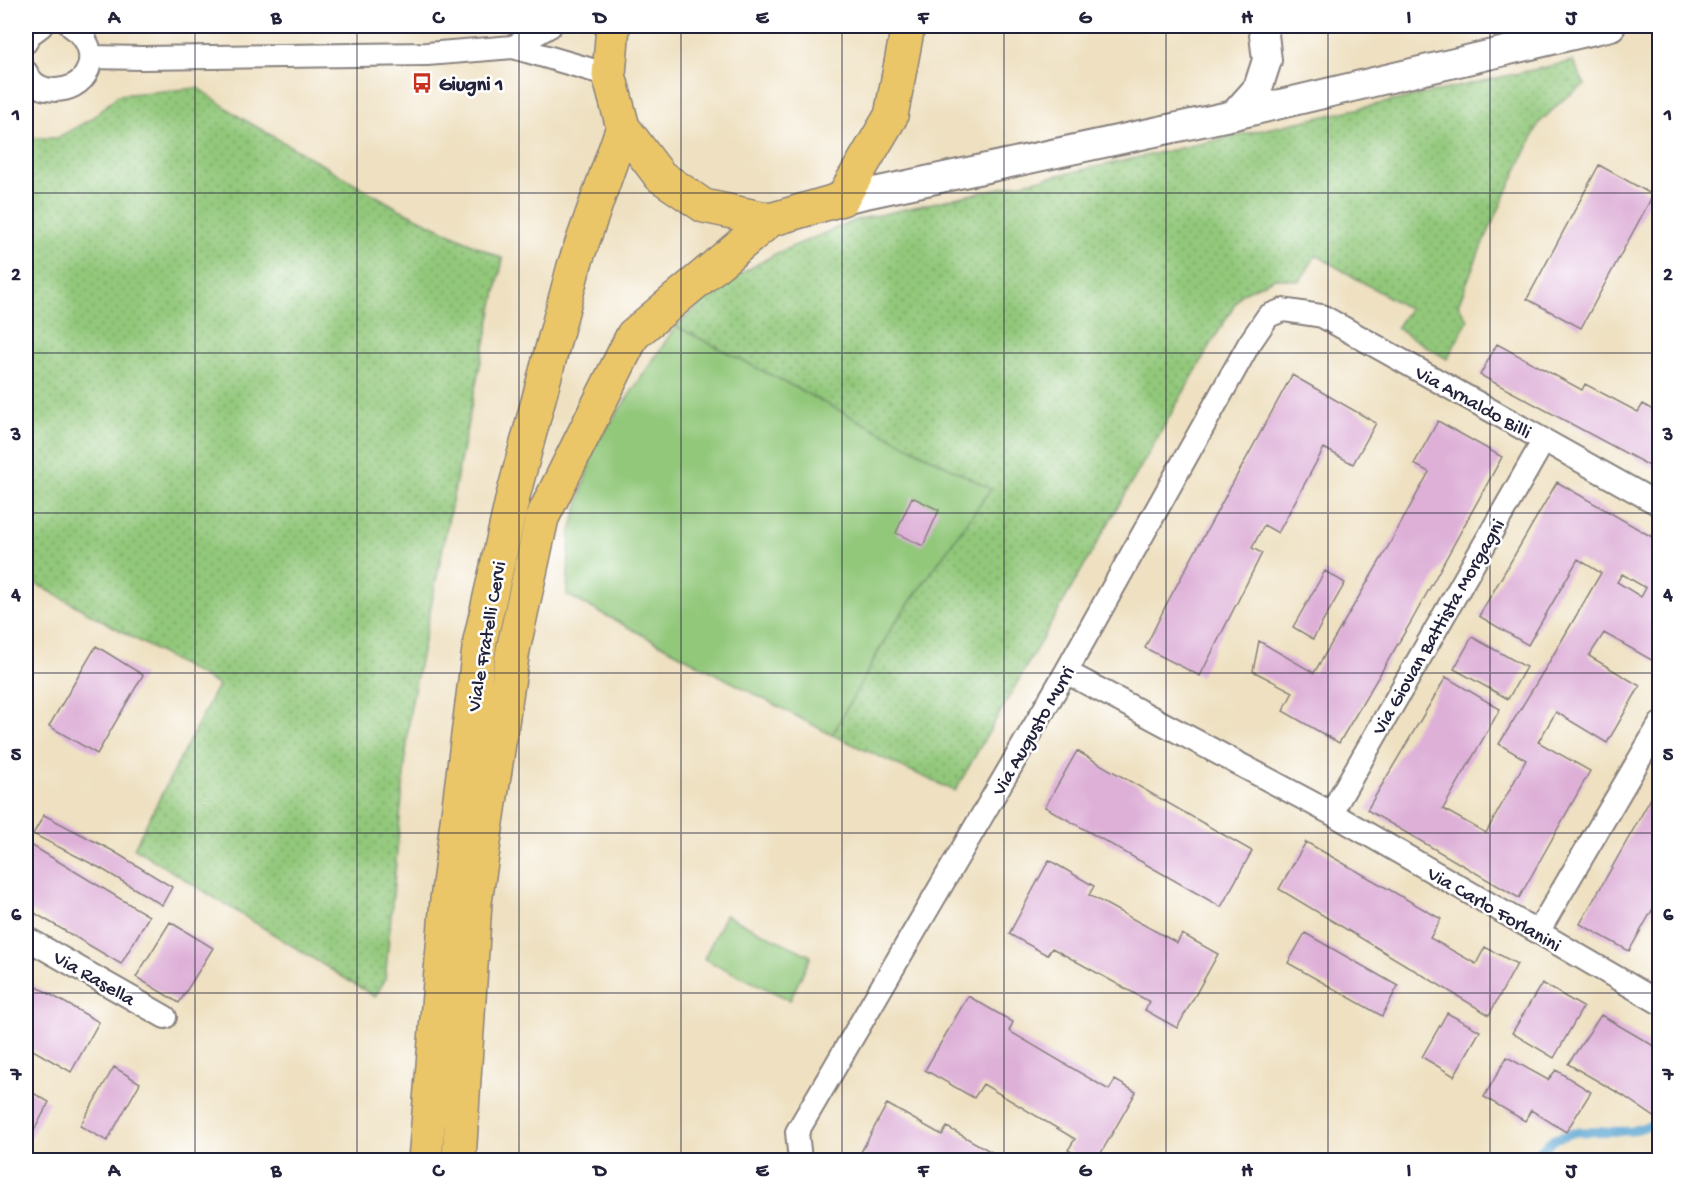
<svg xmlns="http://www.w3.org/2000/svg" width="1685" height="1186" viewBox="0 0 1685 1186" font-family="'Gochi Hand',sans-serif">
	<defs>
		<pattern id="grass-dots" width="8" height="8" patternUnits="userSpaceOnUse" patternTransform="scale(1.5)"><rect width="8" height="8" fill="#92c87a"/><path d="M2 2h.1M6 6h.1" fill="none" stroke="#77a265" stroke-width="1.8" stroke-linecap="round"/></pattern>
	</defs>
	<rect width="100%" height="100%" fill="#fff"/>
	<filter id="ink" filterUnits="userSpaceOnUse"><feTurbulence type="fractalNoise" baseFrequency=".0167" numOctaves="2"/><feDisplacementMap in="SourceGraphic" scale="12" xChannelSelector="R" yChannelSelector="G"/><feConvolveMatrix kernelMatrix="1 2 1 2 8 2 1 2 1" color-interpolation-filters="sRGB"/></filter>
	<filter id="wash" filterUnits="userSpaceOnUse"><feTurbulence type="fractalNoise" baseFrequency=".008" numOctaves="4" result="noise"/><feDisplacementMap in="SourceGraphic" scale="24" xChannelSelector="R" yChannelSelector="G"/><feGaussianBlur stdDeviation="1.35" result="paint"/><feColorMatrix in="noise" values="0 0 0 0 0 0 0 0 0 0 0 0 0 0 0 0 0 1.4 0 .05"/><feComposite in="paint" operator="in"/></filter>
	<g filter="url(#wash)">
		<rect width="100%" height="100%" fill="#eee0c0"/>
		<!-- grass -->
		<path fill="url(#grass-dots)" stroke="#5a755a" stroke-width="1.5" d="M1573,61l12,24 -21,14 -25,24 -60,129 -21,53 10,15 -21,39 -51,-31 13,-19 -93,-54 -16,26 -25,-3 -34,16 -27,45 -259,452 -123,-56 60,-108 -216,-301 52,-45 49,-28 79,-33z
			M198,88l45,31 156,90 104,50 -32,148 -61,304 -25,269 -10,17 -241,-149 84,-163 -192,-107v-440h31l36,-20 25,-23z"/>
		<!-- garden -->
		<path fill="#92c87a" stroke="#5a755a" stroke-width="1.5" d="M676,326l315,163 -99,138 -60,108 -265,-140 3,-60 24,-88z
			M725,915l86,41 -21,44 -86,-41z"/>
		<g fill="none" stroke-linecap="round" stroke-linejoin="round">
			<!-- stream -->
			<path stroke="#58a4d0" stroke-width="9" d="M1530,1160l24,-21 22,-7 56,-1 28,-9"/>
		</g>
		<g id="blocks">
			<!-- building -->
			<path fill="#deb0d8" fill-rule="evenodd" d="M1599,165l54,30 -72,133 -54,-29z
				M1497,344l85,46 3,-6 53,28 5,-8 16,10v57l-179,-96z
				M1292,375l84,48 -23,41 -29,-16 -46,85 -14,-8 -12,23 10,5 -62,123 -55,-28 22,-45z
				M1438,421l64,36 -91,165 -72,121 -56,-32 10,-19 -40,-21 6,-30 55,32 70,-119 45,-82 -15,-8z
				M1557,482l102,59v113l-4,8 -51,-29 -15,23 51,30 -33,57 -51,-31 -18,30 52,29 -71,127 -152,-88 79,-133 54,32 -57,100 43,24 40,-73 -27,-16 49,-80 53,-91 -23,-14 -50,86 -49,-29zM1622,574l24,14 -5,9 -24,-15z
				M912,497l27,13 -16,36 -27,-13z
				M1325,571l20,12 -32,56 -20,-12z
				M1472,637l54,30 -18,32 -54,-30z
				M96,646l47,29 -46,79 -48,-28z
				M1077,751l175,100 -31,56 -176,-100z
				M1659,784v114l-30,53 -49,-27z
				M44,815l69,36 59,36 -10,18 -62,-37 -67,-34z
				M26,842l123,74 -28,48 -95,-56z
				M1306,842l135,77 -11,19 46,26 9,-17 32,17 -28,51 -210,-126z
				M1049,860l45,26 -5,9 88,48 5,-9 36,20 -41,74 -32,-18 5,-8 -98,-54 -5,7 -38,-21z
				M170,922l43,26 -34,55 -43,-26z
				M1305,933l93,53 -16,30 -94,-53z
				M1542,983l41,24 -29,51 -42,-25z
				M32,984l67,38 -28,50 -45,-26v-50z
				M968,996l45,26 -4,9 100,59 6,-10 21,12 -39,68h-12l-17,-10 7,-11 -92,-55 -9,14 -49,-28z
				M1447,1013l33,18 -26,45 -32,-19z
				M1601,1015l58,34v67l-3,2 -34,-23 -54,-31z
				M1507,1057l41,23 8,-10 35,22 -25,40 -35,-22 -6,11 -41,-24z
				M114,1067l26,16 -33,58 -27,-15z
				M26,1089l23,13 -23,44z
				M887,1104l55,31 5,-8 59,33h-134l-12,-6z"/>
		</g>
	</g>
	<g filter="url(#ink)">
		<use href="#blocks" fill-opacity="0" stroke="#88817e" stroke-width="1.5"/>
		<g fill="none" stroke-linecap="round" stroke-linejoin="round">
			<!-- minor casing -->
			<g stroke="#88817e" stroke-width="26">
				<path id="minor" d="M26,42l3,-7 12,-9
					M513,47l37,-21
					M91,57l52,1 284,-4 86,-7 96,28
					M26,72c4,9 11,15 20,17 43,8 61,-40 25,-63
					M1066,672l265,141 207,119 122,71
					M1331,813l213,-373
					M1538,932l122,-208
					M26,938l139,79
					M800,1160l-3,-28 269,-460 183,-328 19,-28 15,-6 39,6 338,189"/>
			</g>
			<!-- tertiary casing -->
			<g stroke="#88817e" stroke-width="32">
				<path id="tertiary" d="M1234,115l24,-27 9,-28 -4,-34
					M842,199l392,-84 377,-89"/>
			</g>
			<!-- primary casing -->
			<g stroke="#88817e" stroke-width="36">
				<path id="primary" d="M613,26l-4,49 14,52 37,49 44,30 66,14 72,-21 49,-83 17,-90
					M425,1160l22,-260 33,-259 33,-145 61,-230 49,-139
					M459,1160l16,-258 38,-252 29,-132 91,-183 137,-115"/>
			</g>
			<!-- minor -->
			<use href="#minor" stroke="#fff" stroke-width="22"/>
			<!-- tertiary -->
			<use href="#tertiary" stroke="#fff" stroke-width="28"/>
			<!-- primary -->
			<use href="#primary" stroke="#ebc669" stroke-width="33"/>
		</g>
	</g>
	<!-- grid -->
	<path fill="none" stroke="#22223b" stroke-width="1.5" stroke-opacity="0.55" d="M195,26v1134M357,26v1134M519,26v1134M681,26v1134M842,26v1134M1004,26v1134M1166,26v1134M1328,26v1134M1490,26v1134M26,193h1634M26,353h1634M26,513h1634M26,673h1634M26,833h1634M26,993h1634"/>
	<!-- icons -->
	<defs>
		<g id="bus-bare" transform="scale(1.62)"><path d="M-5-6H5V4H4V6H2V4H-2V6H-4V4H-5ZM-3.5-4V0h7V-4ZM-3.5 1.2v1.5H-2V1.2ZM2 1.2v1.5H3.5V1.2Z" fill="#c8321e" stroke="#fff" stroke-width="2.5" paint-order="stroke"/></g>
	</defs>
	<g fill-rule="evenodd">
		<use href="#bus-bare" x="422" y="83"/>
	</g>
	<g text-anchor="middle" stroke-width="5" stroke-linejoin="round" paint-order="stroke">
		<!-- poi labels -->
		<g font-size="20" font-weight="bold" fill="#22223b" stroke="#fff" text-anchor="start">
			<text x="439" y="90">Giugni 1</text>
		</g>
		<!-- street labels -->
		<g font-size="20" fill="#22223b" stroke="#fff">
			<text transform="translate(1474 401) rotate(29)" y="7">Via Arnaldo Billi</text>
			<text transform="translate(1437 626) rotate(-60)" y="7">Via Giovan Battista Morgagni</text>
			<text transform="translate(485 636) rotate(-80)" y="7">Viale Fratelli Cervi</text>
			<text transform="translate(1032 730) rotate(-60)" y="7">Via Augusto Murri</text>
			<text transform="translate(1495 908) rotate(30)" y="7">Via Carlo Forlanini</text>
			<text transform="translate(95 977) rotate(30)" y="7">Via Rasella</text>
		</g>
	</g>
	<!-- margin -->
	<rect width="1685" height="1186" fill="none" stroke="#fff" stroke-width="66"/>
	<rect x="33" y="33" width="1619" height="1120" fill="none" stroke="#22223b" stroke-width="2"/>
	<g font-size="20" text-anchor="middle" font-weight="bold" fill="#22223b">
		<text x="114" y="23">A</text>
		<text x="276" y="23">B</text>
		<text x="438" y="23">C</text>
		<text x="600" y="23">D</text>
		<text x="762" y="23">E</text>
		<text x="923" y="23">F</text>
		<text x="1085" y="23">G</text>
		<text x="1247" y="23">H</text>
		<text x="1409" y="23">I</text>
		<text x="1571" y="23">J</text>
		<text x="16" y="120">1</text>
		<text x="1668" y="120">1</text>
		<text x="16" y="280">2</text>
		<text x="1668" y="280">2</text>
		<text x="16" y="440">3</text>
		<text x="1668" y="440">3</text>
		<text x="16" y="600">4</text>
		<text x="1668" y="600">4</text>
		<text x="16" y="760">5</text>
		<text x="1668" y="760">5</text>
		<text x="16" y="920">6</text>
		<text x="1668" y="920">6</text>
		<text x="16" y="1080">7</text>
		<text x="1668" y="1080">7</text>
		<text x="114" y="1176">A</text>
		<text x="276" y="1176">B</text>
		<text x="438" y="1176">C</text>
		<text x="600" y="1176">D</text>
		<text x="762" y="1176">E</text>
		<text x="923" y="1176">F</text>
		<text x="1085" y="1176">G</text>
		<text x="1247" y="1176">H</text>
		<text x="1409" y="1176">I</text>
		<text x="1571" y="1176">J</text>
	</g>
</svg>
